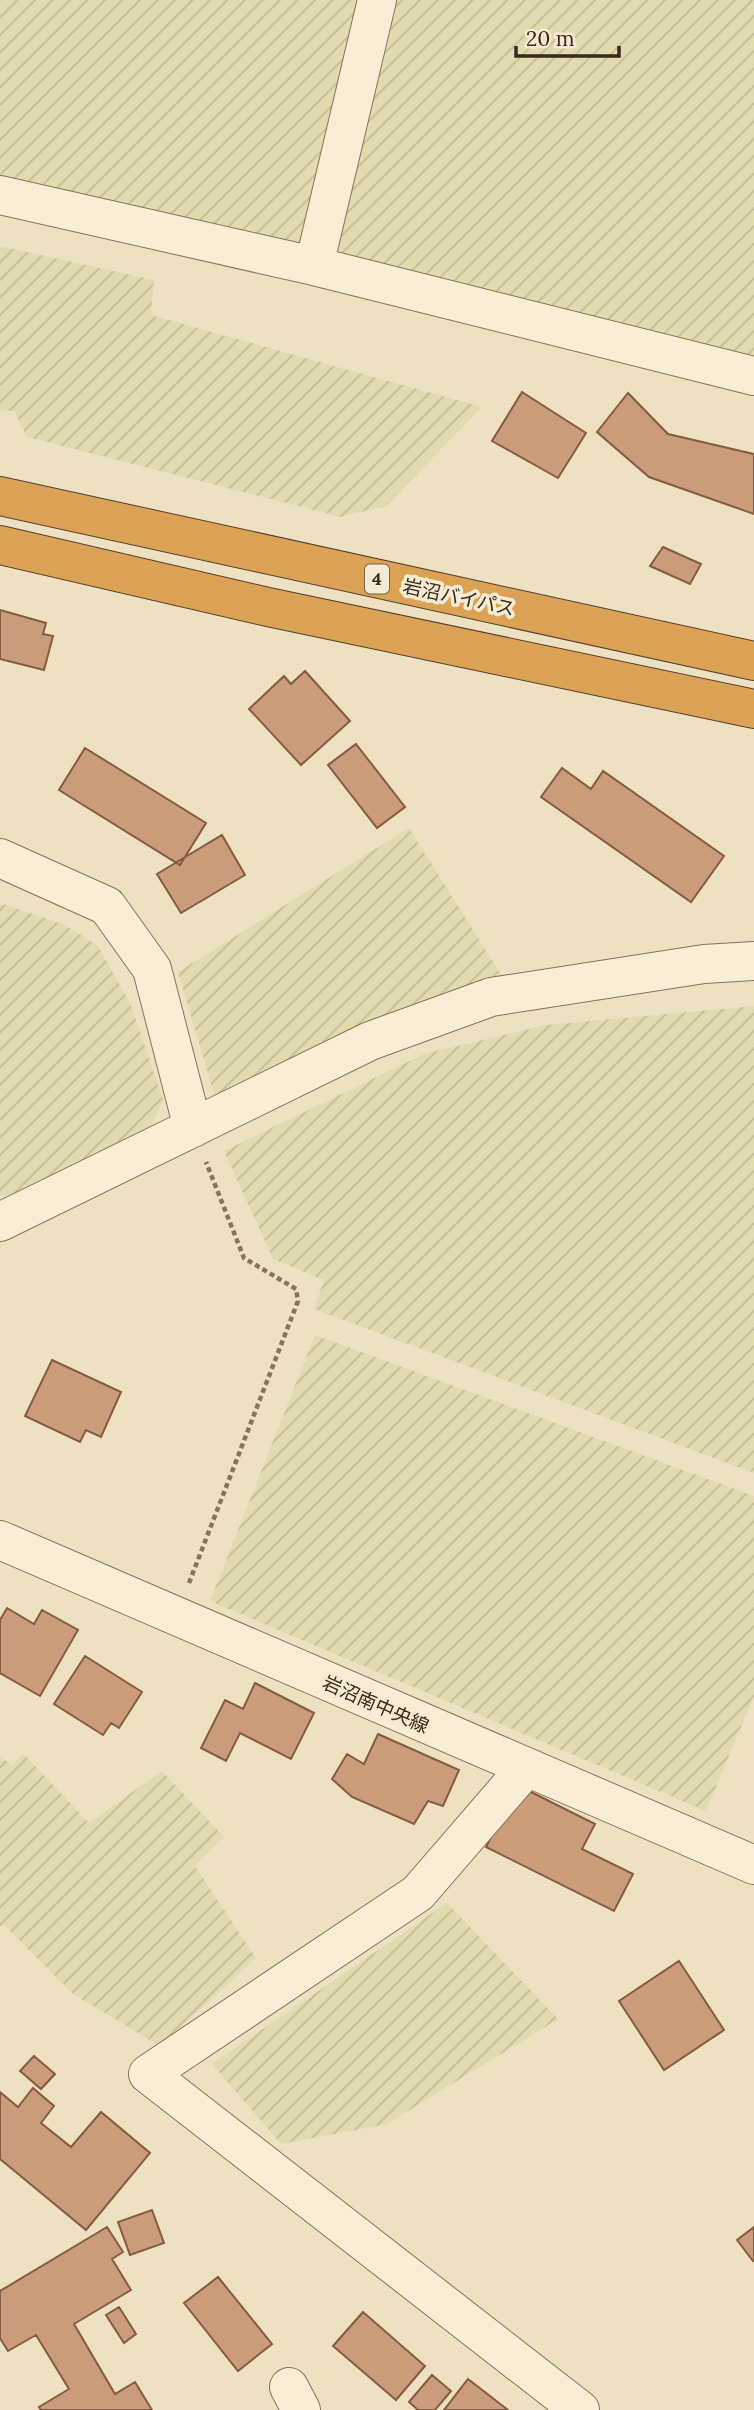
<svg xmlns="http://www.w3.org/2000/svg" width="754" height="2410" viewBox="0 0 754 2410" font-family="Lora,'Noto Sans JP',serif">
	<defs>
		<pattern id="farmland-furrows" width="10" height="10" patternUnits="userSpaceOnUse" patternTransform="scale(1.75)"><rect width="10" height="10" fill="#e2dbb0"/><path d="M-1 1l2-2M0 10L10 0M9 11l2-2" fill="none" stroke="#c2bc97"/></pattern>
	</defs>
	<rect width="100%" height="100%" fill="#ede1c2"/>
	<!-- farmland -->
	<path fill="url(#farmland-furrows)" d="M0,0h362l-58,252 -304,-72z
		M392,0h362v361l-419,-106z
		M0,246l154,34 -3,35 331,92 -96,99 -45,11 -314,-80 -13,-26 -14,-1z
		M409,828l93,148 -286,124 -38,-128z
		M0,903l65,22 33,21 33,59 32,95 -13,28 -137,72 -13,-5z
		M754,1006v467l-440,-164 10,-29 -51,-21 -49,-108 200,-97 122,-29z
		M315,1335l439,161v200l-48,115 -496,-210z
		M23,1753l66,70 73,-52 62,66 -29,29 61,92 -96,88 -87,-52 -69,-69 -4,2v-171l12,10z
		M447,1903l111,116 -171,105 -106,20 -69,-80z"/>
	<!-- building -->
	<path fill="#cb9c79" stroke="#855c40" stroke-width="2" d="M522,392l64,41 -28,45 -66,-37z
		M628,393l40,41 86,20v60l-105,-37 -52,-45z
		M663,547l38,17 -11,20 -40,-18z
		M0,610l46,13 -3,11 10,2 -9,34 -44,-11z
		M305,671l45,50 -49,44 -52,-56 35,-33 7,8z
		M356,744l49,63 -28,21 -49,-63z
		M85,748l121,75 -26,42 -121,-75z
		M562,768l29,21 12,-18 121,85 -33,46 -150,-105z
		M222,835l23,40 -64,38 -24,-39z
		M52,1360l69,32 -20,45 -15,-7 -6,12 -55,-26z
		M7,1608l27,16 8,-14 36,20 -38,66 -40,-23v-53z
		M85,1656l57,36 -23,36 -8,-5 -8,12 -49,-31z
		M255,1683l59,30 -23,46 -51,-26 -14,28 -25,-13 24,-48 18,9z
		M378,1734l81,36 -16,36 -15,-5 -14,23 -62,-27 -20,-18 15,-25 17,10z
		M517,1785l78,39 -13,25 51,25 -19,37 -128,-64z
		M679,1961l45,69 -60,40 -45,-69z
		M34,2056l21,18 -14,15 -21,-18z
		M33,2088l21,18 -13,17 30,24 30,-35 49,41 -64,77 -86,-71v-67l18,15z
		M152,2210l12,33 -34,12 -12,-33z
		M107,2227l16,25 -11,7 19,31 -57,34 41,70 20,-12 17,28h-111l-2,-3 30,-18 -33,-54 -28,16 -8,-13v-47z
		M754,2227v33l-1,1 -16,-21z
		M218,2277l54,67 -34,27 -54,-68z
		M119,2307l17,27 -12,9 -18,-28z
		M363,2312l62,54 -29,34 -63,-54z
		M432,2375l19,16 -16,19h-17l-9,-8z
		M468,2379l40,31h-64z"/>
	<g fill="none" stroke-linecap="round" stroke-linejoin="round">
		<!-- minor casing -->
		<g stroke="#87725a" stroke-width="40">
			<path id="minor" d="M0,195l314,71 440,110
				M314,266l63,-266
				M0,858l107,48 45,63 41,159
				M0,1222l370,-181 121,-44 213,-33 50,-3
				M0,1540l754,325
				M525,1769l-107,124 -270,181 432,336
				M289,2387l12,23"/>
		</g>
		<!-- highway casing -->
		<g stroke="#54402e" stroke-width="40">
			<path id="highway" d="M0,496l754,165
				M0,545l268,62 486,102"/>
		</g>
		<!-- path -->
		<path stroke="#87725a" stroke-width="4.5" stroke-dasharray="5 3.5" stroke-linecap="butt" d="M189,1583l109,-282 -2,-12 -52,-31 -38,-96"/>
		<!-- minor -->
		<use href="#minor" stroke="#f8eed5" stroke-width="38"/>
		<!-- highway -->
		<use href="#highway" stroke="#dba154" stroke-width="38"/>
	</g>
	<g text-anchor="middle" stroke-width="7" stroke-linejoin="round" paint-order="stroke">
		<!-- shield labels -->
		<rect fill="#f5ebd2" stroke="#706454" stroke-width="2" x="365" y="564.5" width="24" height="29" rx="5"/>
		<g font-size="18" font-weight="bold" fill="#372a1e">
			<text x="377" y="585">4</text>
		</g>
		<!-- street labels -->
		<g font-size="19" fill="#372a1e" stroke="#f5ebd2">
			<text transform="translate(459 597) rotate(12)" y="7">岩沼バイパス</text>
			<text transform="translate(376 1704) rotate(24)" y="7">岩沼南中央線</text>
		</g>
	</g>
	<!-- scale -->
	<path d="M516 46v10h103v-10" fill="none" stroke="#372a1e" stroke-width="3.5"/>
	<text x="526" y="46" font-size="21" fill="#372a1e" stroke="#f5ebd2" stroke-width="5" paint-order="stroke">20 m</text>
</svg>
